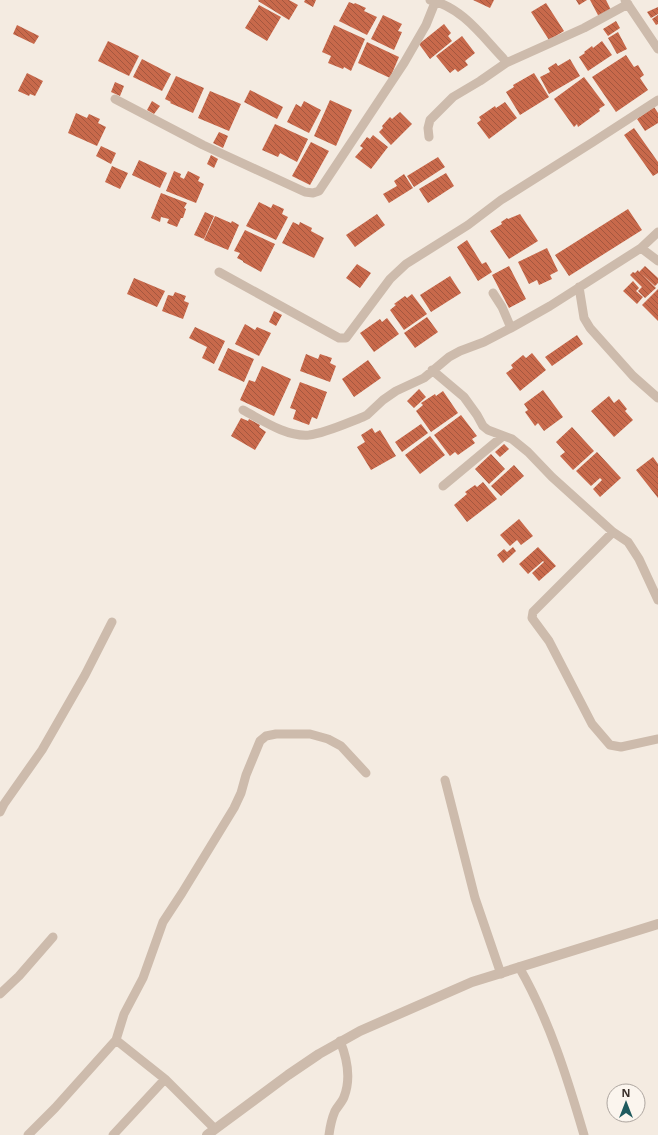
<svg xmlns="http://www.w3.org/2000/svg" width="658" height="1135" viewBox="0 0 658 1135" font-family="'Open Sans',sans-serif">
	<defs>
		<pattern id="building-back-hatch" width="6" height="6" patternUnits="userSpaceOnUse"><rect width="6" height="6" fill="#c8694b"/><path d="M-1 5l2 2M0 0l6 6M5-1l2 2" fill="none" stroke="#a4573f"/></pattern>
	</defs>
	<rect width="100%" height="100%" fill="#f4ebe1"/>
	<!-- building -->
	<path fill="url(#building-back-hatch)" d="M259,0h30l9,5 -9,15 -31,-19z
		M305,0h11l-3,7 -9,-5z
		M473,0h21l-4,8z
		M576,0h11l-8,5z
		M590,0h16l5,10 -12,7z
		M349,2l5,2 1,-1 11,5 -2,3 13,6 -10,18 -28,-14z
		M546,3l18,28 -15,9 -18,-28z
		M259,5l22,12 -14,24 -22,-13z
		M658,7v7l-7,4 -4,-6z
		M383,15l19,9 -4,7 4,1 -8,18 -23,-11z
		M658,15v9l-2,1 -4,-6z
		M616,21l4,7 -12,8 -5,-7z
		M444,24l7,9 -3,3 4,5 -22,18 -11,-15z
		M17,25l22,11 -5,8 -21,-10z
		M334,25l31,14 -14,32 -7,-4 -1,2 -15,-6 3,-7 -9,-4z
		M618,32l9,17 -10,5 -9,-16z
		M462,36l13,17 -10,8 3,4 -10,7 -3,-3 -5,4 -14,-17z
		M108,41l31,15 -10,20 -31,-15z
		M602,41l10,14 -24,16 -9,-14 6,-4 -1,-1 8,-6 1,2z
		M367,42l32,15 -9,21 -32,-15z
		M626,55l8,12 4,-2 6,10 -4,3 8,12 -32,22 -24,-35z
		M142,59l29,15 -9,17 -29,-14z
		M570,59l10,17 -31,18 -9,-17 10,-5 -2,-4 8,-5 2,3z
		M27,73l16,8 -8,15 -5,-2 -1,2 -11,-5z
		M534,73l15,24 -29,18 -14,-23 8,-5 -1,-2z
		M176,76l28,12 -11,25 -23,-10 1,-1 -6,-3z
		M584,77l21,28 -6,4 1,2 -22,16 -1,-3 -3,3 -20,-28z
		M115,82l9,4 -4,10 -9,-4z
		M250,90l33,17 -6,12 -33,-17z
		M210,91l31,13 -12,27 -31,-13z
		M330,100l22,10 -16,36 -22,-10z
		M152,101l8,5 -6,8 -7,-4z
		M304,101l17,9 -12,23 -22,-11 9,-18 5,3z
		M505,102l12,16 -28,21 -12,-16 4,-3 -2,-3 16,-11 1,2z
		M654,107l4,6v10l-13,8 -8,-12z
		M400,112l12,12 -21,21 -12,-13 4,-4 -1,-2 8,-9 2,2z
		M76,113l11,5 2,-4 11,5 -2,4 8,4 -9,19 -29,-13z
		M275,124l33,15 -11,23 -17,-9 -2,4 -16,-7z
		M634,128l24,34v11l-5,3 -29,-41z
		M219,132l9,4 -5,12 -10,-5z
		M373,135l15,12 -17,22 -16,-12 8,-9 -3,-2 7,-9 3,2z
		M311,142l18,9 -19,34 -18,-9z
		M101,146l15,7 -5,11 -15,-8z
		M211,155l7,4 -4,9 -7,-4z
		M438,157l7,10 -31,20 -7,-11z
		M139,160l28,13 -7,15 -28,-13z
		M112,166l16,7 -8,16 -15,-7z
		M174,171l7,3 -1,3 4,2 4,-8 12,6 -2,4 6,3 -8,19 -30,-12z
		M446,173l8,13 -26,17 -9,-14z
		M404,174l9,14 -24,15 -6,-9 14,-8 -3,-5z
		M161,193l26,10 -3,5 2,1 -3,9h-2l-4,9 -10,-4 2,-4 -8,-2 -1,5 -9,-4z
		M259,202l12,6 2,-4 11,5 -2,5 6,3 -12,23 -30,-14z
		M628,209l14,21 -73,46 -14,-21z
		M205,212l9,4 -10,23 -10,-4z
		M377,214l8,11 -30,22 -9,-12z
		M520,214l18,27 -29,18 -19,-28 12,-7 -1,-2 6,-4 1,1z
		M215,216l16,7 1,-2 7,4 -11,25 -24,-10z
		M293,222l6,3 1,-3 12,6 -1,3 13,7 -10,20 -32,-15z
		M245,230l30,14 -14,28 -18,-10v-1l-6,-3 3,-5 -6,-2z
		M467,240l15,24 4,-2 6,10 -14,9 -21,-34z
		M547,248l11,23 -8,4 2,4 -13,6 -2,-5 -8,4 -11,-22z
		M357,264l14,9 -11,15 -14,-10z
		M509,266l17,33 -17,9 -17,-33z
		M645,266l13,12v5l-3,3 -13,-12 14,14 -11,10 -7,-7 4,-4 -12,-12 3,-3 2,1 3,-3 1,2z
		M450,276l11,17 -30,19 -11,-17z
		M134,278l31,13 -8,16 -30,-13z
		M633,281l6,7 -3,3 7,6 -6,7 -14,-13z
		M658,289v32l-16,-16z
		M175,292l11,4 -2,5 5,2 -6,16 -21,-8 6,-16 5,1z
		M412,294l15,20 -23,16 -14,-20 6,-5 -2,-1 11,-8 2,2z
		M274,311l8,4 -6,11 -7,-4z
		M427,317l11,15 -23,16 -11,-15z
		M387,318l12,16 -25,18 -14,-19 20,-14 2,3z
		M245,324l10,6 2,-3 14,6 -12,23 -24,-12z
		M195,327l30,14 -11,23 -12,-6 5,-11 -18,-9z
		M577,335l6,9 -31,22 -7,-9z
		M228,348l26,11 -10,23 -26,-12z
		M532,353l14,17 -26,21 -14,-18 7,-5 -2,-3 12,-10 3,3z
		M306,354l12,5 2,-5 12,4 -2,5 6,3 -6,16 -30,-11z
		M368,360l13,18 -27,19 -12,-18z
		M262,366l29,13 -17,37 -34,-16 9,-20 6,2z
		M300,382l27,10 -10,27 -5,-2 -3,8 -16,-6 3,-9 -6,-2z
		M419,389l7,8 -12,11 -7,-7z
		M543,390l20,27 -19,14 -6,-8 -3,3 -10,-14 3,-2 -4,-6z
		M443,391l15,22 -27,19 -15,-21 7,-6 -2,-2 14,-9 1,2z
		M609,396l5,7 5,-4 8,10 -2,2 8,9 -19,17 -23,-26z
		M461,415l16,21 -5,3 3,4 -17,12 -3,-3 -5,4 -16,-21z
		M241,418l7,3 1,-2 11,6 -1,2 7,5 -11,18 -24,-14z
		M421,424l7,9 -26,19 -7,-10z
		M572,427l22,24 -21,19 -13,-14 5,-4 -9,-10z
		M372,428l3,5 5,-3 16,26 -25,14 -14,-23 8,-5 -4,-7z
		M430,436l15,19 -25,19 -15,-19z
		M504,444l5,5 -9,8 -5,-5z
		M597,452l24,26 -21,19 -7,-8 9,-9 -2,-2 -9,8 -15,-15z
		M491,454l14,15 -16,15 -14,-15z
		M653,457l5,7v34l-22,-28z
		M514,465l10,11 -23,20 -10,-10z
		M483,482l14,17 -30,23 -13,-17 13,-11 -2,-2 10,-7 2,2z
		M519,519l14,17 -12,9 -4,-5 -7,6 -10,-11z
		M513,547l3,4 -13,12 -6,-8 7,-6 3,3z
		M538,547l18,19 -17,15 -7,-8 12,-11 -1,-1 -15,13 -9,-10z"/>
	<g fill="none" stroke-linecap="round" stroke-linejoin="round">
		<!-- minor -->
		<path stroke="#cdbbac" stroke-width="9" d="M430,0c32,7 52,36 73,58l3,5
			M625,0l33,49
			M115,99l88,46 102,47 8,1 6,-2 85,-128 22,-38 10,-25
			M429,137l-1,-9 2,-8 23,-23 27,-16 26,-18 78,-35 44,-24
			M641,248l17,13
			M219,272l120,66h7l44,-59 16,-15 62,-39 33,-25 92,-58 65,-42
			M579,287l5,31 6,10 43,48 25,22
			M511,328l39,-22 91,-58 17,-16
			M432,370l32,27 13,18 6,11 5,4 24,9 16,13 24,25 61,55 15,10 11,17 19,41
			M243,410c19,10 43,27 66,25 17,-2 38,-12 54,-18l4,-2 16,-15 13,-9 28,-13 25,-21 11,-6 24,-9 27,-14 -9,-21 -9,-14
			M443,486l60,-50
			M613,532l-80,80 -1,6 17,23 43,83 18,21 11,2 37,-8
			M445,780l30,118 26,76
			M0,812l4,-8 38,-54 43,-75 27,-53
			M519,967c30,52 48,110 65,168
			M0,994l19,-18 34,-39
			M116,1040l49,39 50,50
			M28,1135l27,-27 61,-68 8,-26 19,-36 20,-56 19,-29 52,-85 7,-15 5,-18 14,-34 6,-5 10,-2h34l18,5 13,7 25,27
			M113,1135l52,-56
			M329,1135c1,-8 3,-17 6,-24 3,-5 7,-9 9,-14 7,-18 3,-39 -4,-56"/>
		<!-- tertiary -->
		<path stroke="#cdbbac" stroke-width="10" d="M207,1135l81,-60 31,-21 41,-23 112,-49 186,-58"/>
	</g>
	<!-- north arrow -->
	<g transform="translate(626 1103)"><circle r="19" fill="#fbf5ee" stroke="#aea6a0"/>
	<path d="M0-3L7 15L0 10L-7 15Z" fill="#1f5a5e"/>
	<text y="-6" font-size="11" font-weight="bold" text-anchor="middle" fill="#3b302b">N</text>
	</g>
</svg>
